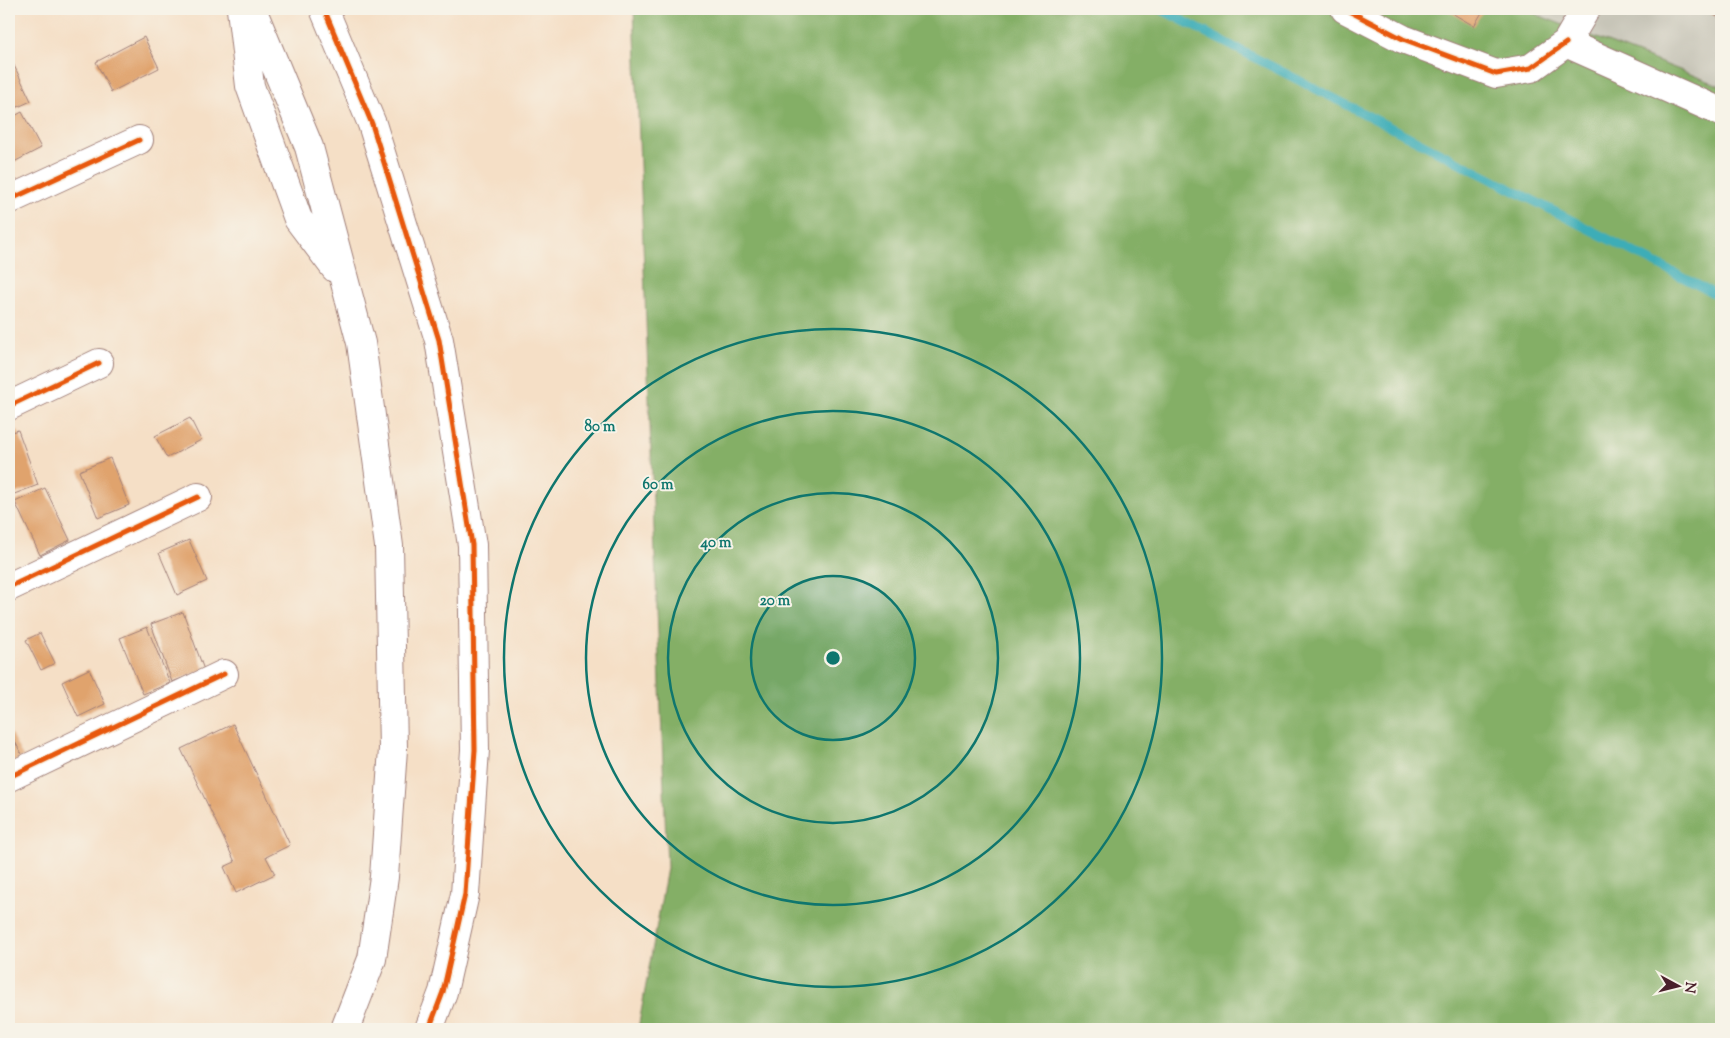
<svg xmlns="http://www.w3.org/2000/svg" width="1730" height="1038" viewBox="0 0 1730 1038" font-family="'Sorts Mill Goudy',serif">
	<rect width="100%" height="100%" fill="#f7f3e8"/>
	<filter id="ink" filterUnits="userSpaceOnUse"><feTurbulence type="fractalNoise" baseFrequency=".02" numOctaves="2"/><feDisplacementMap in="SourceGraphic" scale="10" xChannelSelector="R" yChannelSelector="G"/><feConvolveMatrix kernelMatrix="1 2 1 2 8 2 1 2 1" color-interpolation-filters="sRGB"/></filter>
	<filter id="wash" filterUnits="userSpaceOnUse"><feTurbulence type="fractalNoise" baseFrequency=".0096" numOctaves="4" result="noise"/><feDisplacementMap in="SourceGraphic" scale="20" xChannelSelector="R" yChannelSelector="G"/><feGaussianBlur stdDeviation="1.12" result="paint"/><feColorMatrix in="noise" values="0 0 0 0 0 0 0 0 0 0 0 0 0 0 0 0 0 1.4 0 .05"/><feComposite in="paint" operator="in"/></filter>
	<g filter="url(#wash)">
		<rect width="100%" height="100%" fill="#f5dfc6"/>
		<!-- industrial -->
		<path fill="#c7c5b8" d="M1522,9h199v77z"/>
		<!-- forest -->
		<path fill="#84af66" stroke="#676748" d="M634,9h888l199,77v943h-1083l29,-161z"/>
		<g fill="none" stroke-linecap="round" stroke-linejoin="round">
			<!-- stream -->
			<path stroke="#3cadb7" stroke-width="9" d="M1160,9l561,288"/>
		</g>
		<g id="blocks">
			<!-- building -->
			<path fill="#e0a36d" d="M1445,9h39l-10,17z
				M1704,9h17v10z
				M144,37l15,31 -48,24 -15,-30z
				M9,55l22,46 -22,10z
				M22,112l19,36 -29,15 -3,-6v-38z
				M190,418l11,22 -34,18 -12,-22z
				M18,430l20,55 -29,11v-63z
				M110,458l19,47 -31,13 -19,-47z
				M45,488l25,52 -30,15 -25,-53z
				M189,540l18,41 -30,14 -18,-42z
				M183,612l21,58 -32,12 -21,-58z
				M147,627l23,56 -27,11 -23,-56z
				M40,633l15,30 -14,7 -15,-30z
				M89,669l16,35 -27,13 -16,-35z
				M233,724l57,121 -24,12 9,17 -39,19 -12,-26 11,-5 -54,-113z
				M9,730l14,27 -14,8z"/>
		</g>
	</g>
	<g filter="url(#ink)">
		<use href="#blocks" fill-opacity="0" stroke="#a07f78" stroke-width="1"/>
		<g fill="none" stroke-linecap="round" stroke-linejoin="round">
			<!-- minor casing -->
			<g stroke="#a07f78" stroke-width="30">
				<path id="minor" d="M241,9l9,77 48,133 37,49
					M252,9l57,138 52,196 28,203 4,203 -9,128 -12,82 -27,70
					M324,9l48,115 67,216 33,205 3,205 -10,144 -22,98 -14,37
					M1345,9l58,30 93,35 35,-6 35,-25
					M1586,9l-20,34 155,69
					M9,200l130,-60
					M9,406l90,-43
					M9,587l189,-90
					M9,777l215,-103"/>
			</g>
			<!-- minor -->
			<use href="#minor" stroke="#fff" stroke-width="28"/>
			<!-- cycleway casing -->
			<g stroke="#f7f3e8" stroke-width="8">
				<path id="cycleway" d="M324,9l48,115 67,216 33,205 3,205 -10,144 -22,98 -14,37
					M1345,9l58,30 93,35 35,-6 35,-25
					M9,200l130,-60
					M9,406l90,-43
					M9,587l189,-90
					M9,777l215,-103"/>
			</g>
			<!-- cycleway -->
			<use href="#cycleway" stroke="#e8590c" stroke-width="5"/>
		</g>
	</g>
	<!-- distance rings -->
	<circle cx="833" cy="658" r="82" fill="#0f766e" fill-opacity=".12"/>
	<g fill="none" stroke="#0f766e" stroke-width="2.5">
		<circle cx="833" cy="658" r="82"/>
		<circle cx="833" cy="658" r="165"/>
		<circle cx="833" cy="658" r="247"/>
		<circle cx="833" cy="658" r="329"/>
	</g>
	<circle cx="833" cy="658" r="8" fill="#0f766e" stroke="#f7f3e8" stroke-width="2.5"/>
	<g font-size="15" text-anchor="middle" font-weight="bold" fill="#0f766e" stroke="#f7f3e8" stroke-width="4" stroke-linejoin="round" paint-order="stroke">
		<text x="600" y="431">80 m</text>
		<text x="658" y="489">60 m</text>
		<text x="716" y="547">40 m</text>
		<text x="775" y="605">20 m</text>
	</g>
	<!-- margin -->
	<rect width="1730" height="1038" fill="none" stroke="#f7f3e8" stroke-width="30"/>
	<!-- north arrow -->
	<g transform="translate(1678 986) rotate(97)" stroke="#f7f3e8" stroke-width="4" paint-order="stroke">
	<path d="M0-4L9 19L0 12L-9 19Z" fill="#4a1f2b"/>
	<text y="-8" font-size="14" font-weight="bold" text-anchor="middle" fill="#4a1f2b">N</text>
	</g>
</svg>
